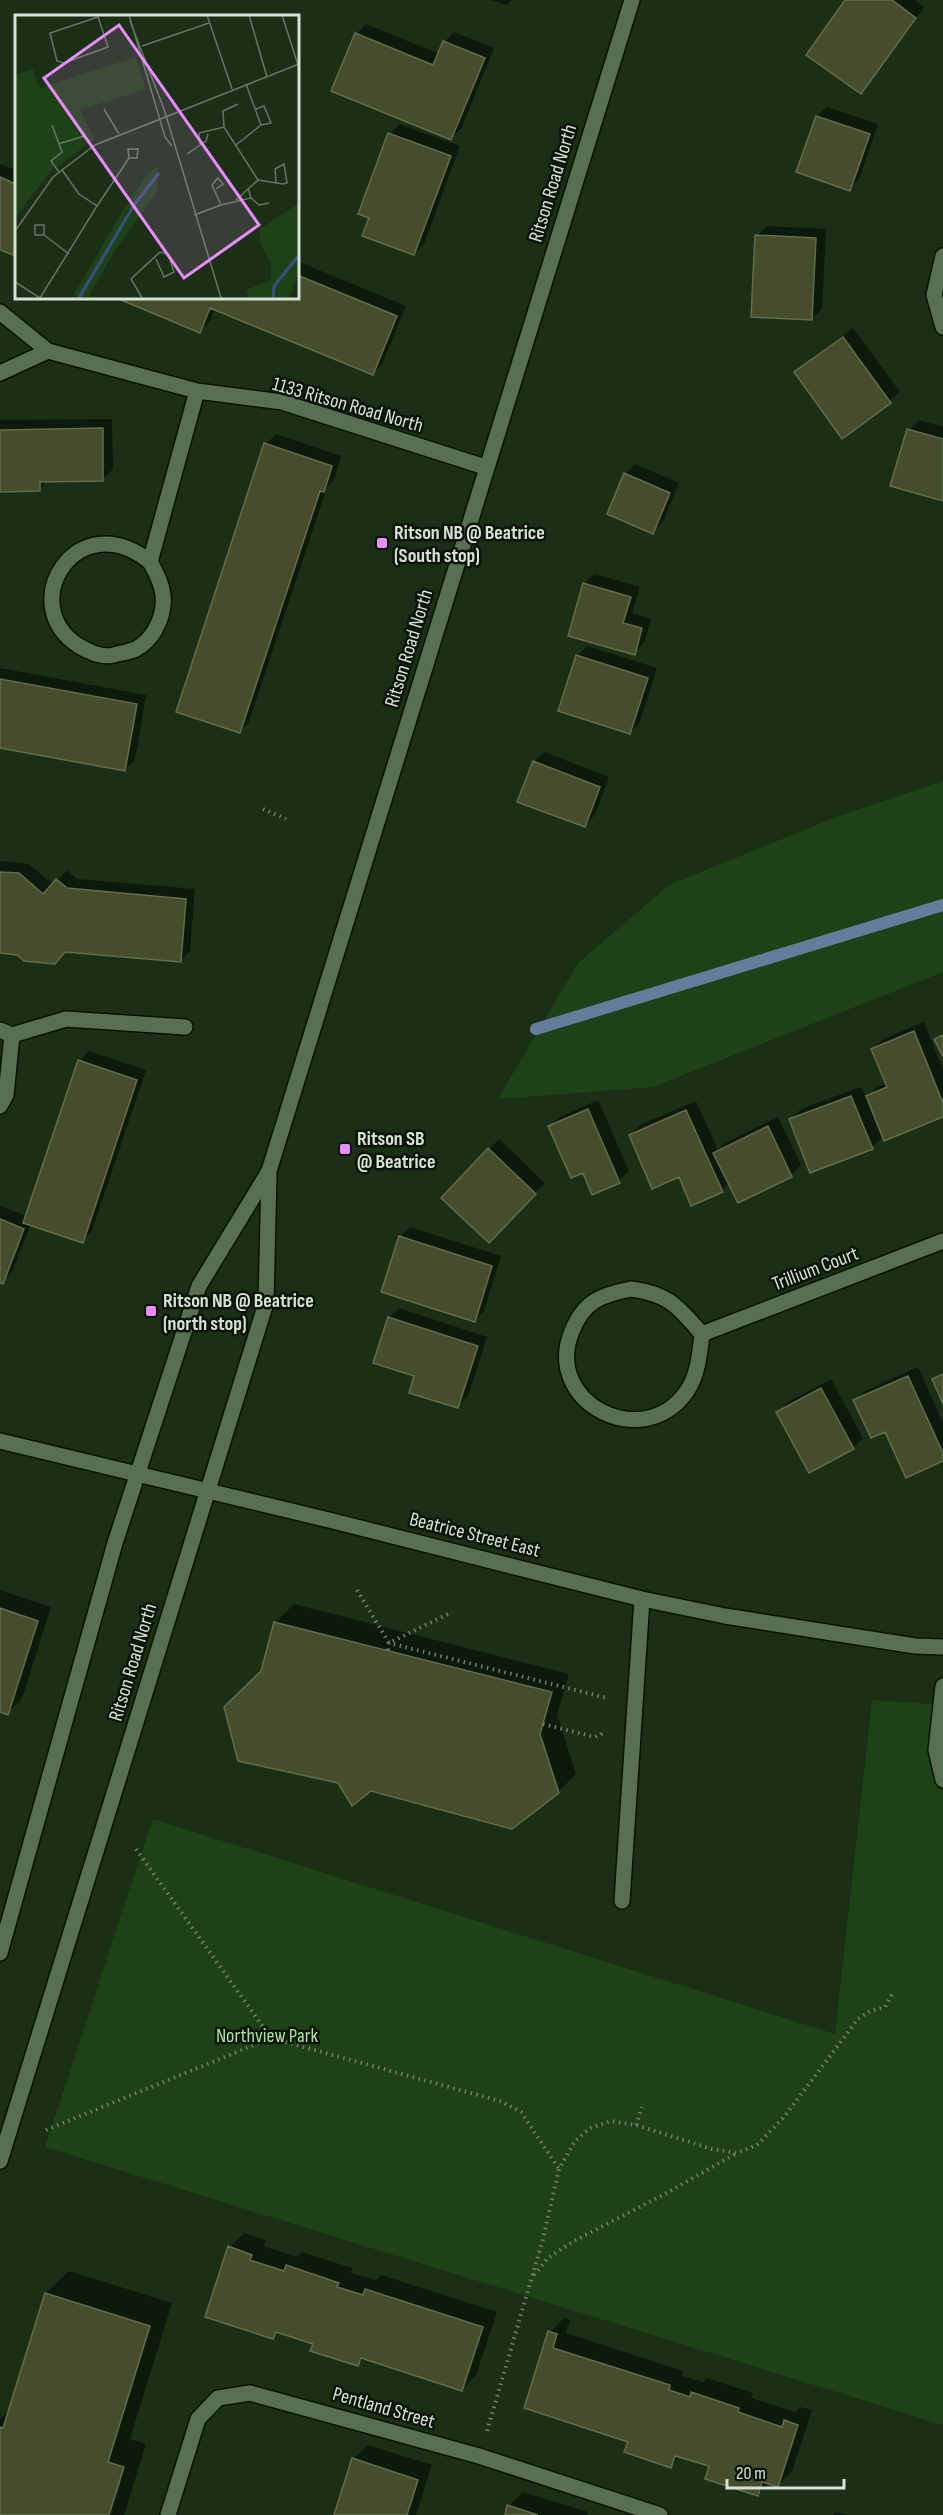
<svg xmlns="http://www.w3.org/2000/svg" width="943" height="2515" viewBox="0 0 943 2515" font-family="'Sofia Sans Condensed',sans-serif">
	<rect width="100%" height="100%" fill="#1a2f16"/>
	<!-- green -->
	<path fill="#1f4117" d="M943,781v191l-290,115 -155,12 80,-136 91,-78 167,-68z
		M872,1700l71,5v720l-898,-278 108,-328 682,215z"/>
	<!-- shadow -->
	<path fill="#0007" d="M491,0h21l-5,5z
		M847,0h68l9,7 -54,75 -10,10z
		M366,24l73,30 5,-12 10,-10 40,16 -33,81 -10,9 -95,-104z
		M827,107l51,17 -19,55 -10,10 -32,-73z
		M400,124l60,22 -36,98 -10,10 -43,-37 -11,-3 30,-80z
		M0,164l16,6v85l-16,-7z
		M767,226l59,3 -4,80 -10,10 -55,-83z
		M297,261l109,45 -24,58 -10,10 -157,-66 -5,13 -10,10 -82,-34h179z
		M853,328l47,64 -57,45 -47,-64 10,-10z
		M112,419l1,50 -10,10 -54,1 -10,10 -39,1v-71z
		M919,420l24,7v73l-34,-70z
		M276,434l65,22 -7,24 -7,7 -78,235 -10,10 27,-288z
		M635,464l44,19 -16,39 -10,10 -28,-58z
		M594,574l46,13 -8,26 19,6 -7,24 -10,10 -50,-70z
		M587,646l70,22 -17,54 -10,10 -53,-76z
		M0,668l146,27 -11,65 -10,10 -125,-24z
		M544,752l65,25 -14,38 -10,10 -51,-63z
		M0,861l29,3 24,21 14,-15 10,9 118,10 -5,62 -10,10 -114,-10 -66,1z
		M924,1022l19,47v47l-59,20 -12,11 -81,-28 10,-10 60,-22 5,11 11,-11 10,-4 -14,-34 10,-10z
		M89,1051l57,19 -54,161 -10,10 -51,-17 -19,48 -10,10 -2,-1v-75l27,10 52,-155z
		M598,1100l31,71 -10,10 -36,-10 -33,-45 10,-9z
		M696,1101l22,49 7,-7 53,-26 23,48 -10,10 -53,26 -9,-18 -7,8 -43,-16 -49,-40 10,-10z
		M499,1139l46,44 -46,48 -10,-82z
		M410,1227l91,29 -17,55 -9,9 -75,-83z
		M399,1308l88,29 -19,59 -10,10 -42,-31 -27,-57z
		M918,1367l25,55v37l-57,-29 -31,-30 10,-9z
		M831,1379l32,59 -10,10 -75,-36 10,-10z
		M0,1590l51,17 -29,92 -15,14 -7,-2z
		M294,1604l275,70 -12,41 19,59 -18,18 -291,-125 9,-45z
		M244,2233l22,7 -2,6 33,11 5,-5 50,16 -1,5 25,7 5,-5 116,37 -21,63 -14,15 -98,-32 -6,6 -43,-21 -36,-12 -6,6 -43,-90z
		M69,2271l103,32 -42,136 16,5 -22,71h-124v-96l11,-11 35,-115z
		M564,2318l6,2 -4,13 117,38 -1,5 21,6 4,-4 46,15 -2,5 44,14 5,-5 12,3 -20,61 -14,15 -9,-3 -12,11 -47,-29 -29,-9 -10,10 -42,-25 -104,-34 25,-75z
		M368,2445l64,20 -16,50h-80l17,-56z
		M523,2492l65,20 -1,3h-81l3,-9z
		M836,2512l10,3h-13z"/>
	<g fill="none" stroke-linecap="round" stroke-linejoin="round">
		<!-- stream -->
		<path stroke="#657d9b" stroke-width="12" d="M536,1029l407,-124"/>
	</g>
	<!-- building -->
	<path fill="#454d2d" stroke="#646d4b" stroke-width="1.5" d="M845,0h47l24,18 -55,76 -55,-39z
		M355,33l78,32 10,-24 42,17 -34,82 -120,-49z
		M816,116l54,18 -20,57 -54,-19z
		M388,133l63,23 -37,99 -52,-19 7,-18 -11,-4z
		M0,177l16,7v72l-16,-6z
		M755,235l61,3 -4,82 -61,-3z
		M297,275l100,41 -24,59 -163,-67 -10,25 -86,-36h183z
		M843,337l48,66 -49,36 -48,-67z
		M103,428v53l-63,1v9l-40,1v-62z
		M907,429l36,10v62l-53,-15z
		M264,443l68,23 -8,26 -4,-1 -80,242 -64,-21z
		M624,473l46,20 -17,41 -46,-20z
		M583,583l48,14 -8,26 19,5 -7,27 -67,-19z
		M576,655l72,23 -18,56 -72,-23z
		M0,679l137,25 -12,67 -125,-23z
		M533,761l67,26 -15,40 -68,-25z
		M0,872l19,1 24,21 13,-15 11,9 119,11 -5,63 -116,-10 -10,12 -31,-3 -7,-6 -17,-2z
		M914,1031l29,72v14l-59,24 -18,-45 21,-9 -16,-38z
		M943,1035v22l-9,-18z
		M78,1060l59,20 -54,163 -60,-20z
		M851,1096l22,53 -63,24 -21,-54z
		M588,1109l32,74 -28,12 -9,-22 -12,5 -23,-52z
		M686,1110l37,82 -32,14 -12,-29 -27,12 -23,-54z
		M768,1126l24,51 -54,26 -25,-50z
		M488,1148l48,46 -47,49 -48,-45z
		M0,1219l24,10 -21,55 -3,-1z
		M399,1236l93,30 -17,56 -94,-30z
		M388,1317l90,29 -20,62 -49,-15 5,-17 -41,-13z
		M943,1374v30l-11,-25z
		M908,1376l35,77v8l-37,17 -21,-46 -14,6 -18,-38z
		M821,1388l33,61 -45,24 -33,-61z
		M0,1608l38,13 -30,94 -8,-3z
		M274,1622l278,70 -12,42 19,59 -47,36 -141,-38 -19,15 -14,-23 -100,-22 -14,-54 37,-36z
		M228,2246l24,9 -2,5 34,11 2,-6 53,18 -2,4 26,8 2,-6 118,38 -21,64 -101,-33 -3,8 -48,-15 3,-7 -37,-12 -3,7 -68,-22z
		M45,2293l105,33 -42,136 16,5 -15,48h-109v-88l3,1z
		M548,2331l9,3 -4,14 117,37 -1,5 21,7 1,-5 48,16 -1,4 44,15 2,-7 14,5 -20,62 -16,-5 -4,14 -53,-17 4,-13 -34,-10 -4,12 -47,-16 4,-10 -104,-34z
		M352,2458l66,22 -11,35h-73z
		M507,2505l31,10h-33z"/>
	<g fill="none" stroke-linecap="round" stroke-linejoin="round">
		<!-- lane casing -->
		<g stroke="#041602" stroke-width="18">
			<path id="lane" d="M0,312l48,39 149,40 -47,171c14,23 19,43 5,68 -4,7 -12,15 -19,19 -7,3 -16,4 -22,6 -12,3 -25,-3 -35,-9 -65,-41 -2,-143 71,-84
				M0,373l48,-22
				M197,391l85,11 203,65
				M0,1030l12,5 54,-16 119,8
				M0,1106l6,-11 6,-60
				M943,1686l-7,64 7,30
				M622,1901l20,-302
				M168,2515l30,-96 20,-21 32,-5 229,63 181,59"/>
		</g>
		<!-- street casing -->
		<g stroke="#041602" stroke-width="18">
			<path id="street" d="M943,256l-9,39 9,32
				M631,1289c38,5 46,17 71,45 -2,18 -4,41 -15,57 -43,63 -145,12 -115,-60 12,-30 29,-36 59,-42z
				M702,1334l241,-93"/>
		</g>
		<!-- secondary casing -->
		<g stroke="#041602" stroke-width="18">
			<path id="secondary" d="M0,1441l333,80 309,78 83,17 190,30 28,1
				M0,1953l115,-410 84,-257 70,-115 363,-1171
				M0,2161l266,-858 3,-129"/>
		</g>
		<!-- path -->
		<path stroke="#70816d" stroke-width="4" stroke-dasharray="1.5 4.5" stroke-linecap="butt" d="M263,809l23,10
			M357,1590l32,53 63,-31
			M388,1650l1,-7 218,55v-2
			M543,1724l52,13 6,-3 3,-5
			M136,1849l135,189
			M636,2125l6,-18
			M46,2130l225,-92 229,63 21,11 38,57
			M534,2275l14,-17 26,-17 89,-46 74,-42
			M487,2431l56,-192 16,-70 16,-28 15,-13 21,-7 25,4 76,24 25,4 20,-8 27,-28 74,-98 12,-8 15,-4 9,-16"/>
		<!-- lane -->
		<use href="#lane" stroke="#586f53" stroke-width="15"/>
		<!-- street -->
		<use href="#street" stroke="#586f53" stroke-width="15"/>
		<!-- secondary -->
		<use href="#secondary" stroke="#586f53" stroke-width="15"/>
	</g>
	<!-- markers -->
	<g fill="#e98dfe" stroke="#0b1409" stroke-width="2">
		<rect x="376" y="537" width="12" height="12" rx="3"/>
		<rect x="339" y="1143" width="12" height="12" rx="3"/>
		<rect x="145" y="1305" width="12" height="12" rx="3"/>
	</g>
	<g text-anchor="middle" stroke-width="5" stroke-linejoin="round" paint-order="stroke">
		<!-- street labels -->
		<g font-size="20" fill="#d6e3d4" stroke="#0b1409">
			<text transform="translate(552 183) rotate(-73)" y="7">Ritson Road North</text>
			<text transform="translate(348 404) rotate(16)" y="7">1133 Ritson Road North</text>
			<text transform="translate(408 648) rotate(-73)" y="7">Ritson Road North</text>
			<text transform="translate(815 1268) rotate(-21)" y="7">Trillium Court</text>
			<text transform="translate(475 1534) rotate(14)" y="7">Beatrice Street East</text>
			<text transform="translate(132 1662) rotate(-73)" y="7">Ritson Road North</text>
			<text transform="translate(384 2407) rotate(16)" y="7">Pentland Street</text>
		</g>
		<!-- poi labels -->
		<g font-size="20" font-weight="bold" fill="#d6e3d4" stroke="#0b1409" text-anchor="start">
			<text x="394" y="539">Ritson NB @ Beatrice<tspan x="394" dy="23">(South stop)</tspan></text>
			<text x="357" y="1145">Ritson SB<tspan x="357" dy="23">@ Beatrice</tspan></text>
			<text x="163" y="1307">Ritson NB @ Beatrice<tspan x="163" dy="23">(north stop)</tspan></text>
		</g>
		<!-- park labels -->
		<g font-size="20" fill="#a6e499" stroke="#0b1409">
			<text x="267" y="2042">Northview Park</text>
		</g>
	</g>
	<!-- overview -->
	<g transform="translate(15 15)">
		<rect width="284" height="284" fill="#1a2f16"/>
		<path d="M121,42l10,32 -66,21 15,29 -44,32 -36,47v-143l18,-6 7,19zM143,151l-1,26 -43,60 -26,46h-16l48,-83 27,-40zM283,189v69l-8,25h-41l-3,-8 25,-10v-17l-11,-19v-15z" fill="#1f4117"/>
		<path fill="none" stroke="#345182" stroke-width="3" d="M64,283l55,-93 25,-32M258,283l1,-12 25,-31"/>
		<path fill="none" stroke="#657762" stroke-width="1.5" d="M114,0l36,122 7,9M192,0l25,74M234,0l18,62M267,0l17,53M83,2l10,30 -44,16 -7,-2 -7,-28zM115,6l34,88 57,189M127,31l67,-23M231,69l15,41M89,94l15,25M37,110l10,27 -11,9 8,11M209,112l-1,-16 15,-7M43,129l27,-8 7,11M185,129l-1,-11 25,-6 34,53 -22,20M221,130l25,-20 10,-2 -7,-17 -8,3M172,139l19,-13 2,-7M243,165l25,4 4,-1 -3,-19 -9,5 1,13M201,174l7,-5 -5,-6 -6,7 9,20 30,-7 -3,-10M236,183l8,7 10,-2M82,191l32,-48 -1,-9h10l-1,9h-8M179,200l27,-10M0,216l38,-54 42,-32 204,-81M29,220h-9v-10h9v10l25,19M0,267l25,16 57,-92 -18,-12 -17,-24M127,283l-11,-19 29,-27 8,2 6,18 -10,5 -8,-18"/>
		<path fill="#e98dfe" fill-opacity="0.15" stroke="#e98dfe" stroke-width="3" d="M104,10l140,200 -75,53 -140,-200z"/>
		<rect width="284" height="284" fill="none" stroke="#d6e3d4" stroke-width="3"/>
	</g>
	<!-- scale -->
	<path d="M727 2479v9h117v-9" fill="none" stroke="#d6e3d4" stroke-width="3"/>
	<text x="736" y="2479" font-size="18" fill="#d6e3d4" stroke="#0b1409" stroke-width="4.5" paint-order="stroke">20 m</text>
</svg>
